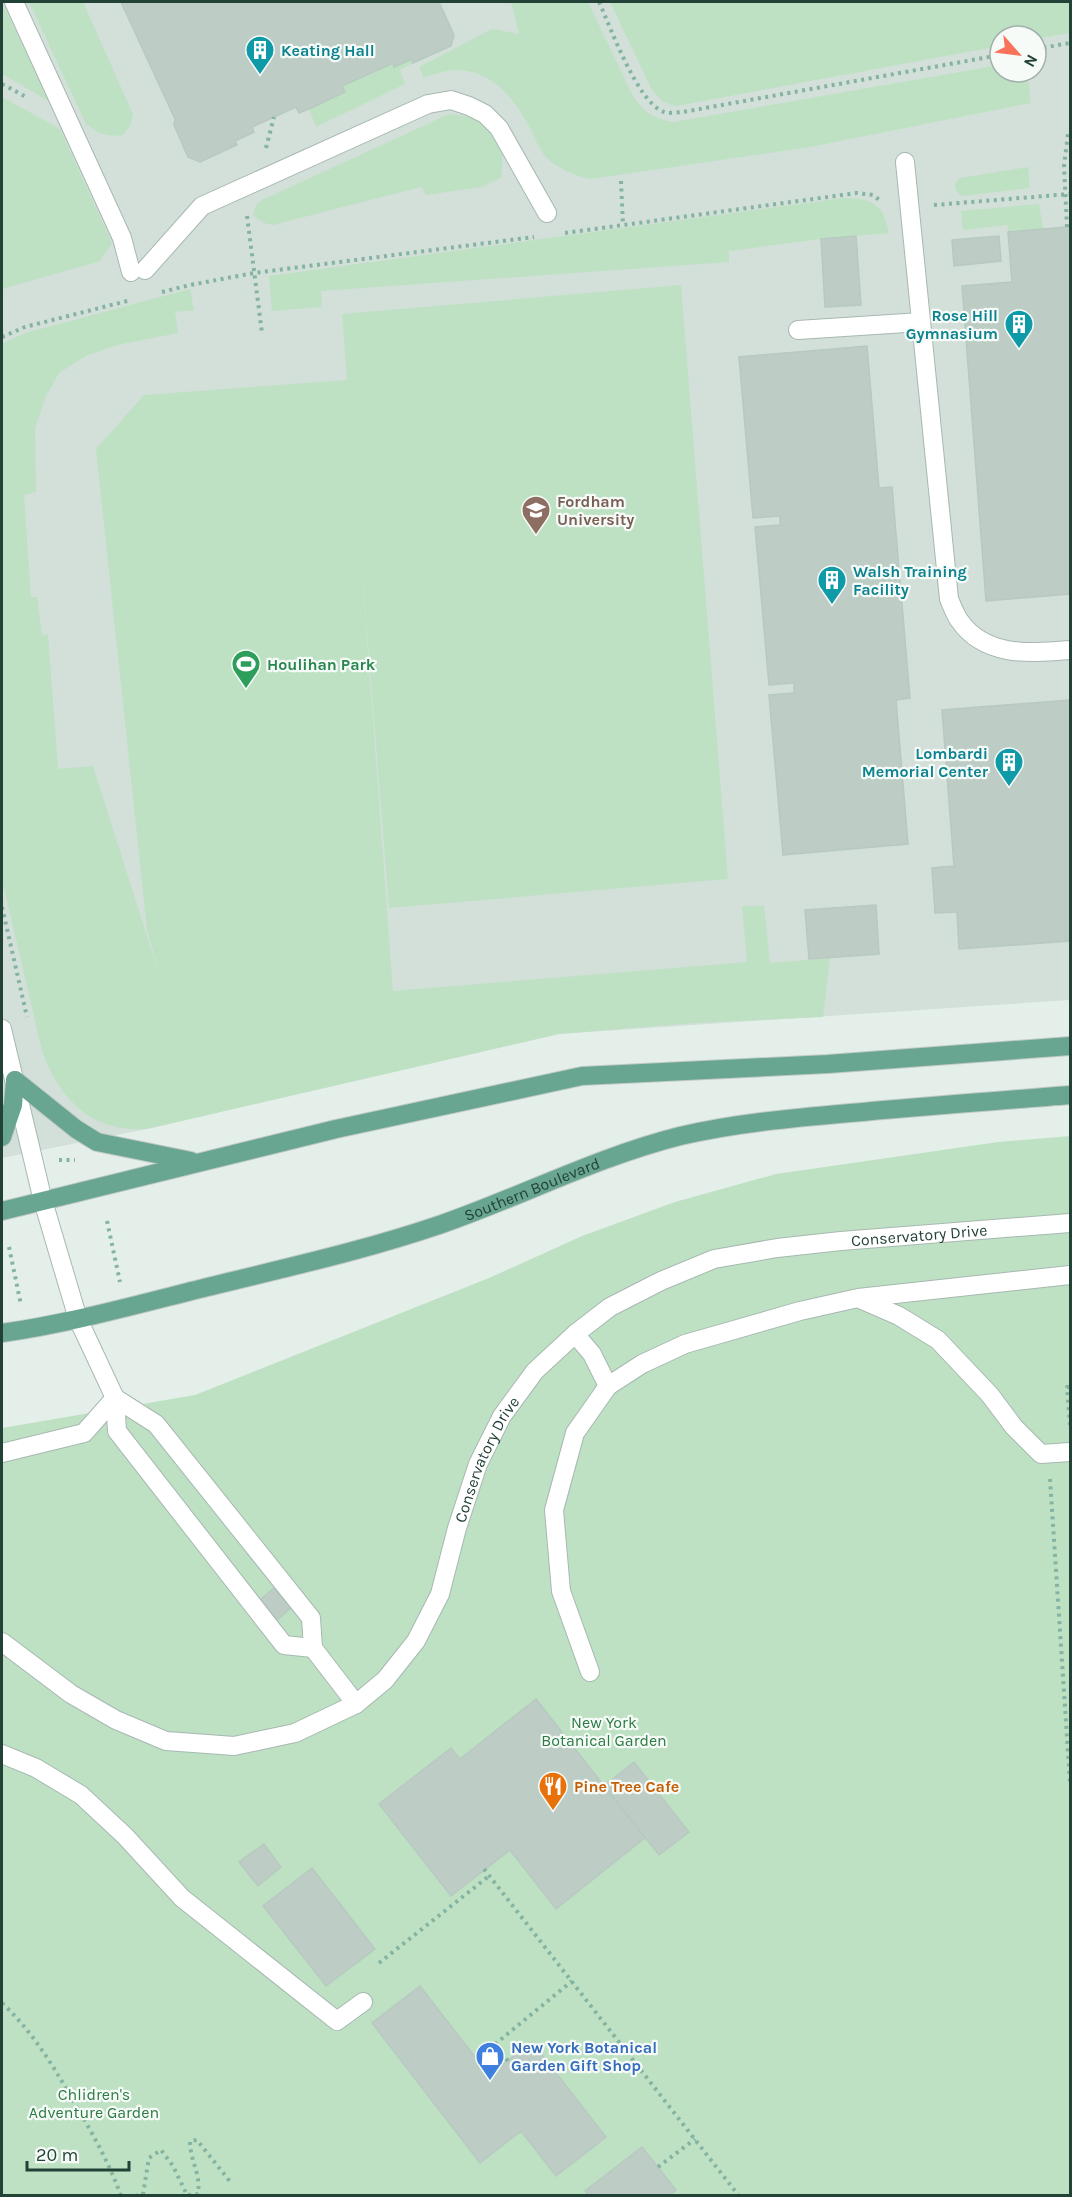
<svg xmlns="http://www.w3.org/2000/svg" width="1072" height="2197" viewBox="0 0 1072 2197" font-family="Karla,sans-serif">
	<rect width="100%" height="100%" fill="#e5efea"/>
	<!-- built -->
	<path fill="#d3dfd9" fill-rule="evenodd" d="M2,2h1068v998l-511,34 -412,95 -145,29zM1000,36h36v36h-36z"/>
	<!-- green -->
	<path fill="#bee1c4" d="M2,2l47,99 -47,-27z
		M29,2h54l50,112 -3,12 -7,9c-16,2 -24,-1 -37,-11z
		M511,2h77l46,96c12,16 19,20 39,24l327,-57v7h27l4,31 -221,44 -219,32c-15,-3 -30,-9 -42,-19 -9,-7 -15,-25 -21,-35 -23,-44 -56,-68 -104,-47l-5,-11 73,-38 27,5z
		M610,2h460v31l-34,6v-3h-36v10l-324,60 -13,-4 -11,-12z
		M412,59l1,4 -13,7 5,14 -89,43 -7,-18 36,-17 -3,-6 51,-23 2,4z
		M2,97l58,32 52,114 -12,18 -98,28z
		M449,114c45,4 58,19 52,64l-20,9 -55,8 -5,-8 -148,38 -9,-2 -11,-7 3,-11 6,-5z
		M1028,167l2,21 -68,8 -6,-5 -1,-7 5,-6z
		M844,198c29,0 39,6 45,35l-68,6 -92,12v11l-408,29 1,16 -50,4 -3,-35z
		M1039,204l4,25 -35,3v-7l-45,5 -2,-19z
		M681,285l47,594 -339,29 -29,-364 33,447 354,-29 -5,-56h22l6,57 60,-5 -7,59 -128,6 -136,11 -412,95c-55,4 -87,-29 -105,-78l-40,-172v-535l23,-11 165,-44 4,21 -19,2 3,21 -61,12 -31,11 -27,17 -13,23 -11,32 1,64 -12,3 7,102h6l5,38 6,-1 10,135 35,-3 68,214 -14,-50 -51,-481 48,-54 203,-15 -5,-66z
		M1070,1136v1059h-1068v-767l193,-33 294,-117 93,-42 93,-34 101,-28 222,-32z"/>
	<!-- building -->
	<path fill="#bdcdc5" stroke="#b7c9c0" stroke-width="1.5" d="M121,2h318l15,33 -3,11 -38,17 -1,-4 -18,8 -1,-4 -51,23 3,6 -36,17 -10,4 -3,-6 -44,20 2,5 -19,9 2,4 -37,17 -12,-5 -14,-32 1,-6z
		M1067,227h3v367l-84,7 -24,-315 50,-4 -4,-50z
		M856,236l5,69 -36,2 -4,-68z
		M999,236l2,25 -47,5 -2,-26z
		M867,346l12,142 13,-1 18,211 -14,2 12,144 -125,11 -14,-160 25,-2v-10l-25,2 -14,-158 25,-2v-9l-27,2 -14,-161z
		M1070,700v241l-111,8 -2,-37 -22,1 -3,-45 22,-2 -12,-156z
		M876,905l3,49 -70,5 -4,-49z
		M274,1588l17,20 -14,12 -17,-20z
		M536,1699l109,139 -89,71 -46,-59 -59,46 -72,-92 72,-56 9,11z
		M634,1762l55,70 -30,23 -55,-69z
		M264,1844l17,23 -23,19 -19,-24z
		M312,1868l63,81 -49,37 -63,-80z
		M420,1986l69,89 43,-33 74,95 -50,39 -35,-45 -41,32 -108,-140z
		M642,2147l34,43 -8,6h-79l-4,-5z"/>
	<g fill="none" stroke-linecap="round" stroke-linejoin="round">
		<!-- minor casing -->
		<g stroke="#a7b8b1" stroke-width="20">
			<g id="minor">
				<path d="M14,2l108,236 9,34"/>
				<path d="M905,162l44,437c3,7 6,15 10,21 26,38 72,33 111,30"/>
				<path d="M145,270l57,-64 226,-102 23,-4 18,6 16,8 14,14 48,85"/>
				<path d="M798,330l123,-8"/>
				<path d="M2,1029l41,172 35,118 37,79 2,33 167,214 29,3"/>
				<path d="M860,1299l39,17 39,24 52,55 24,32 27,27 29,-2"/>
				<path d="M575,1334l17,20 16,32"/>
				<path d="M115,1398l41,26 155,194 2,30 43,56"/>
				<path d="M2,1453l82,-20 31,-35"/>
				<path id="s1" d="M2,1642l69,52 45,26 50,21 68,5 61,-13 61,-29 29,-24 31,-39 24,-47 17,-66 21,-64 24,-48 33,-45 40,-37 35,-27 51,-26 53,-22 63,-11 64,-7 229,-18"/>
				<path d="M590,1672l-29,-81 -7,-81 21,-77 33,-47 34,-22 43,-20 115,-33 58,-13 212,-23"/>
				<path d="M2,1754l34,14 45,27 44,41 57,62 155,123 26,-19"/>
			</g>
		</g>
		<!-- major casing -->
		<g stroke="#c1cac7" stroke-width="20">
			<g id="major">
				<path d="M15,1080l61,49 21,13 94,19"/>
				<path d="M2,1137l11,-32 2,-25"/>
				<path d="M2,1211l334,-82 246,-53 246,-12 242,-18"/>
				<path id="s2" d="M2,1333c71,-10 140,-30 210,-47 77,-19 154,-36 230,-62 80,-28 155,-67 238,-88 56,-13 113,-18 170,-23 73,-7 147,-12 220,-18"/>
			</g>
		</g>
		<!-- path -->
		<path stroke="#84b4a1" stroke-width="4" stroke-dasharray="3 4.5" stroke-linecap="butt" d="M599,2c12,26 38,100 65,110 5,2 13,0 19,0l317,-57
			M1036,49l34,-6
			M2,84l26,14
			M266,148l8,-31
			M621,181l2,44
			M934,205l136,-11
			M247,216l15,117
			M1067,227l-3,-61 4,-32
			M565,233l292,-40 16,2 9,7
			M162,292l28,-7 64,-12 280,-36
			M2,337l23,-10 106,-27
			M2,907l25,110
			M59,1160h16
			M107,1221l13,61
			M9,1247l12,58
			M1070,1425l-3,-38h3
			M1050,1479l20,304
			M484,1869l255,327
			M379,1963l110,-87
			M2,2003c31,29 52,64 73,101 18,30 34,59 46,92
			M508,2061l-14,-16 78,-64
			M658,2167l37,-28
			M135,2196l8,-2 6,-36 12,-8 12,16 14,29 11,-1c3,-22 -8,-32 -8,-53l7,-1 35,44"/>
		<!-- minor -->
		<use href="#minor" stroke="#fff" stroke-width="18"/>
		<!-- major -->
		<use href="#major" stroke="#68a691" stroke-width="18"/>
	</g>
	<!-- icons -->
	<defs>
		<g id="building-pin" transform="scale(1.5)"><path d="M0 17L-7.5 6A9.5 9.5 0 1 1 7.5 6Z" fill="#0f9aa8" stroke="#f6fbf8"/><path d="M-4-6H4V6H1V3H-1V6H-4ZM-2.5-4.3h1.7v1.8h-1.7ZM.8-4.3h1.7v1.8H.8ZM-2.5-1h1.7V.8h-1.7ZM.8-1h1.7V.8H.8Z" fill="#fff"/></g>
		<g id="university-pin" transform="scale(1.5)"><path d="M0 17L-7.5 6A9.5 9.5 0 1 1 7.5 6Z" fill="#8d6e63" stroke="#f6fbf8"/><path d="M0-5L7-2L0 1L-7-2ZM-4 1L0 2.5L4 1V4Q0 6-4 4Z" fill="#fff"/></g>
		<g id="stadium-pin" transform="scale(1.5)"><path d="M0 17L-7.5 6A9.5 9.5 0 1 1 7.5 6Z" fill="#2e9e5b" stroke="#f6fbf8"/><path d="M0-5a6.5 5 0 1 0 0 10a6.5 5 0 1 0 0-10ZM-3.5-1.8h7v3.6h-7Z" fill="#fff"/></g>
		<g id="restaurant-pin" transform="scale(1.5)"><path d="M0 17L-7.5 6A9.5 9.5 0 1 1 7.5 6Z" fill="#e8710a" stroke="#f6fbf8"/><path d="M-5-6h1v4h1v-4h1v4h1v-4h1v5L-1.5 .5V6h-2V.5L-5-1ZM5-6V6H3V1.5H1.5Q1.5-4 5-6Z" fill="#fff"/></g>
		<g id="shop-pin" transform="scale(1.5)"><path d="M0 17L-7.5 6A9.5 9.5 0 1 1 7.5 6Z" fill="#3f7fe0" stroke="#f6fbf8"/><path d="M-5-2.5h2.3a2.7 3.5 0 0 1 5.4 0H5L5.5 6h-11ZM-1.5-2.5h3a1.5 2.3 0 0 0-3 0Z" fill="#fff"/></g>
	</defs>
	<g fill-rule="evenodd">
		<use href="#building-pin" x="260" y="50"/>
		<use href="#building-pin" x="1019" y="324"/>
		<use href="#university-pin" x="536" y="510"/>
		<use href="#building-pin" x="832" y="580"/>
		<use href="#stadium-pin" x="246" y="664"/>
		<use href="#building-pin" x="1009" y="762"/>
		<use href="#restaurant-pin" x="553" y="1786"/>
		<use href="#shop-pin" x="490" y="2056"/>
	</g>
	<g text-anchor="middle" stroke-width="4.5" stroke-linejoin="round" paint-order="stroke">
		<!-- culture labels -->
		<g font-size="16" font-weight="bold" fill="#0d838f" stroke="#f6fbf8" text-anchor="start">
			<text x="281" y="56">Keating Hall</text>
			<text x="998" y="321" text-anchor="end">Rose Hill<tspan x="998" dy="18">Gymnasium</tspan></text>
			<text x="853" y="577">Walsh Training<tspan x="853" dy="18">Facility</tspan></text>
			<text x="988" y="759" text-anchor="end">Lombardi<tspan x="988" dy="18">Memorial Center</tspan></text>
		</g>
		<!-- education labels -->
		<g font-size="16" font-weight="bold" fill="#785e54" stroke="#f6fbf8" text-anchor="start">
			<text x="557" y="507">Fordham<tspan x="557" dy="18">University</tspan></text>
		</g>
		<!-- leisure labels -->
		<g font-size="16" font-weight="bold" fill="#27864d" stroke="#f6fbf8" text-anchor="start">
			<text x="267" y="670">Houlihan Park</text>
		</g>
		<!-- street labels -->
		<g font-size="16" fill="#234237" stroke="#f6fbf8">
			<text dy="6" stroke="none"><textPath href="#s2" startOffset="550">Southern Boulevard</textPath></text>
			<text dy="6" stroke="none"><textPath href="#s1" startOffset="1196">Conservatory Drive</textPath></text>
			<text dy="6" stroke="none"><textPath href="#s1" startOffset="674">Conservatory Drive</textPath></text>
		</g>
		<!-- park labels -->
		<g font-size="16" fill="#2b7b43" stroke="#f6fbf8">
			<text x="604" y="1728">New York<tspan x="604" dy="18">Botanical Garden</tspan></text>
			<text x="94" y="2100">Chlidren's<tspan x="94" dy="18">Adventure Garden</tspan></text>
		</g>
		<!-- food labels -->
		<g font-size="16" font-weight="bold" fill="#c56008" stroke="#f6fbf8" text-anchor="start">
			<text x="574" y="1792">Pine Tree Cafe</text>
		</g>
		<!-- shop labels -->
		<g font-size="16" font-weight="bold" fill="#366cbe" stroke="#f6fbf8" text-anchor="start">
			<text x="511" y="2053">New York Botanical<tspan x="511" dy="18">Garden Gift Shop</tspan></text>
		</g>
	</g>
	<!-- border -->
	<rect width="1072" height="2197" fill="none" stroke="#234237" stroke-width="6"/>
	<!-- north arrow -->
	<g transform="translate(1018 54) rotate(118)"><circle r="28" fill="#f6fbf8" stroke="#a2b1ab" stroke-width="1.5"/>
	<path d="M0-4.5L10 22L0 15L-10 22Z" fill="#f8735a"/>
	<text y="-9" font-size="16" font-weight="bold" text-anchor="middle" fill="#234237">N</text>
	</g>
	<!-- scale -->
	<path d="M27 2161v9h102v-9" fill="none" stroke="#234237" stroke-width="3"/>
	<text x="36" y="2161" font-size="18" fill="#234237" stroke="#f6fbf8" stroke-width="4.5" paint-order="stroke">20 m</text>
</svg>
